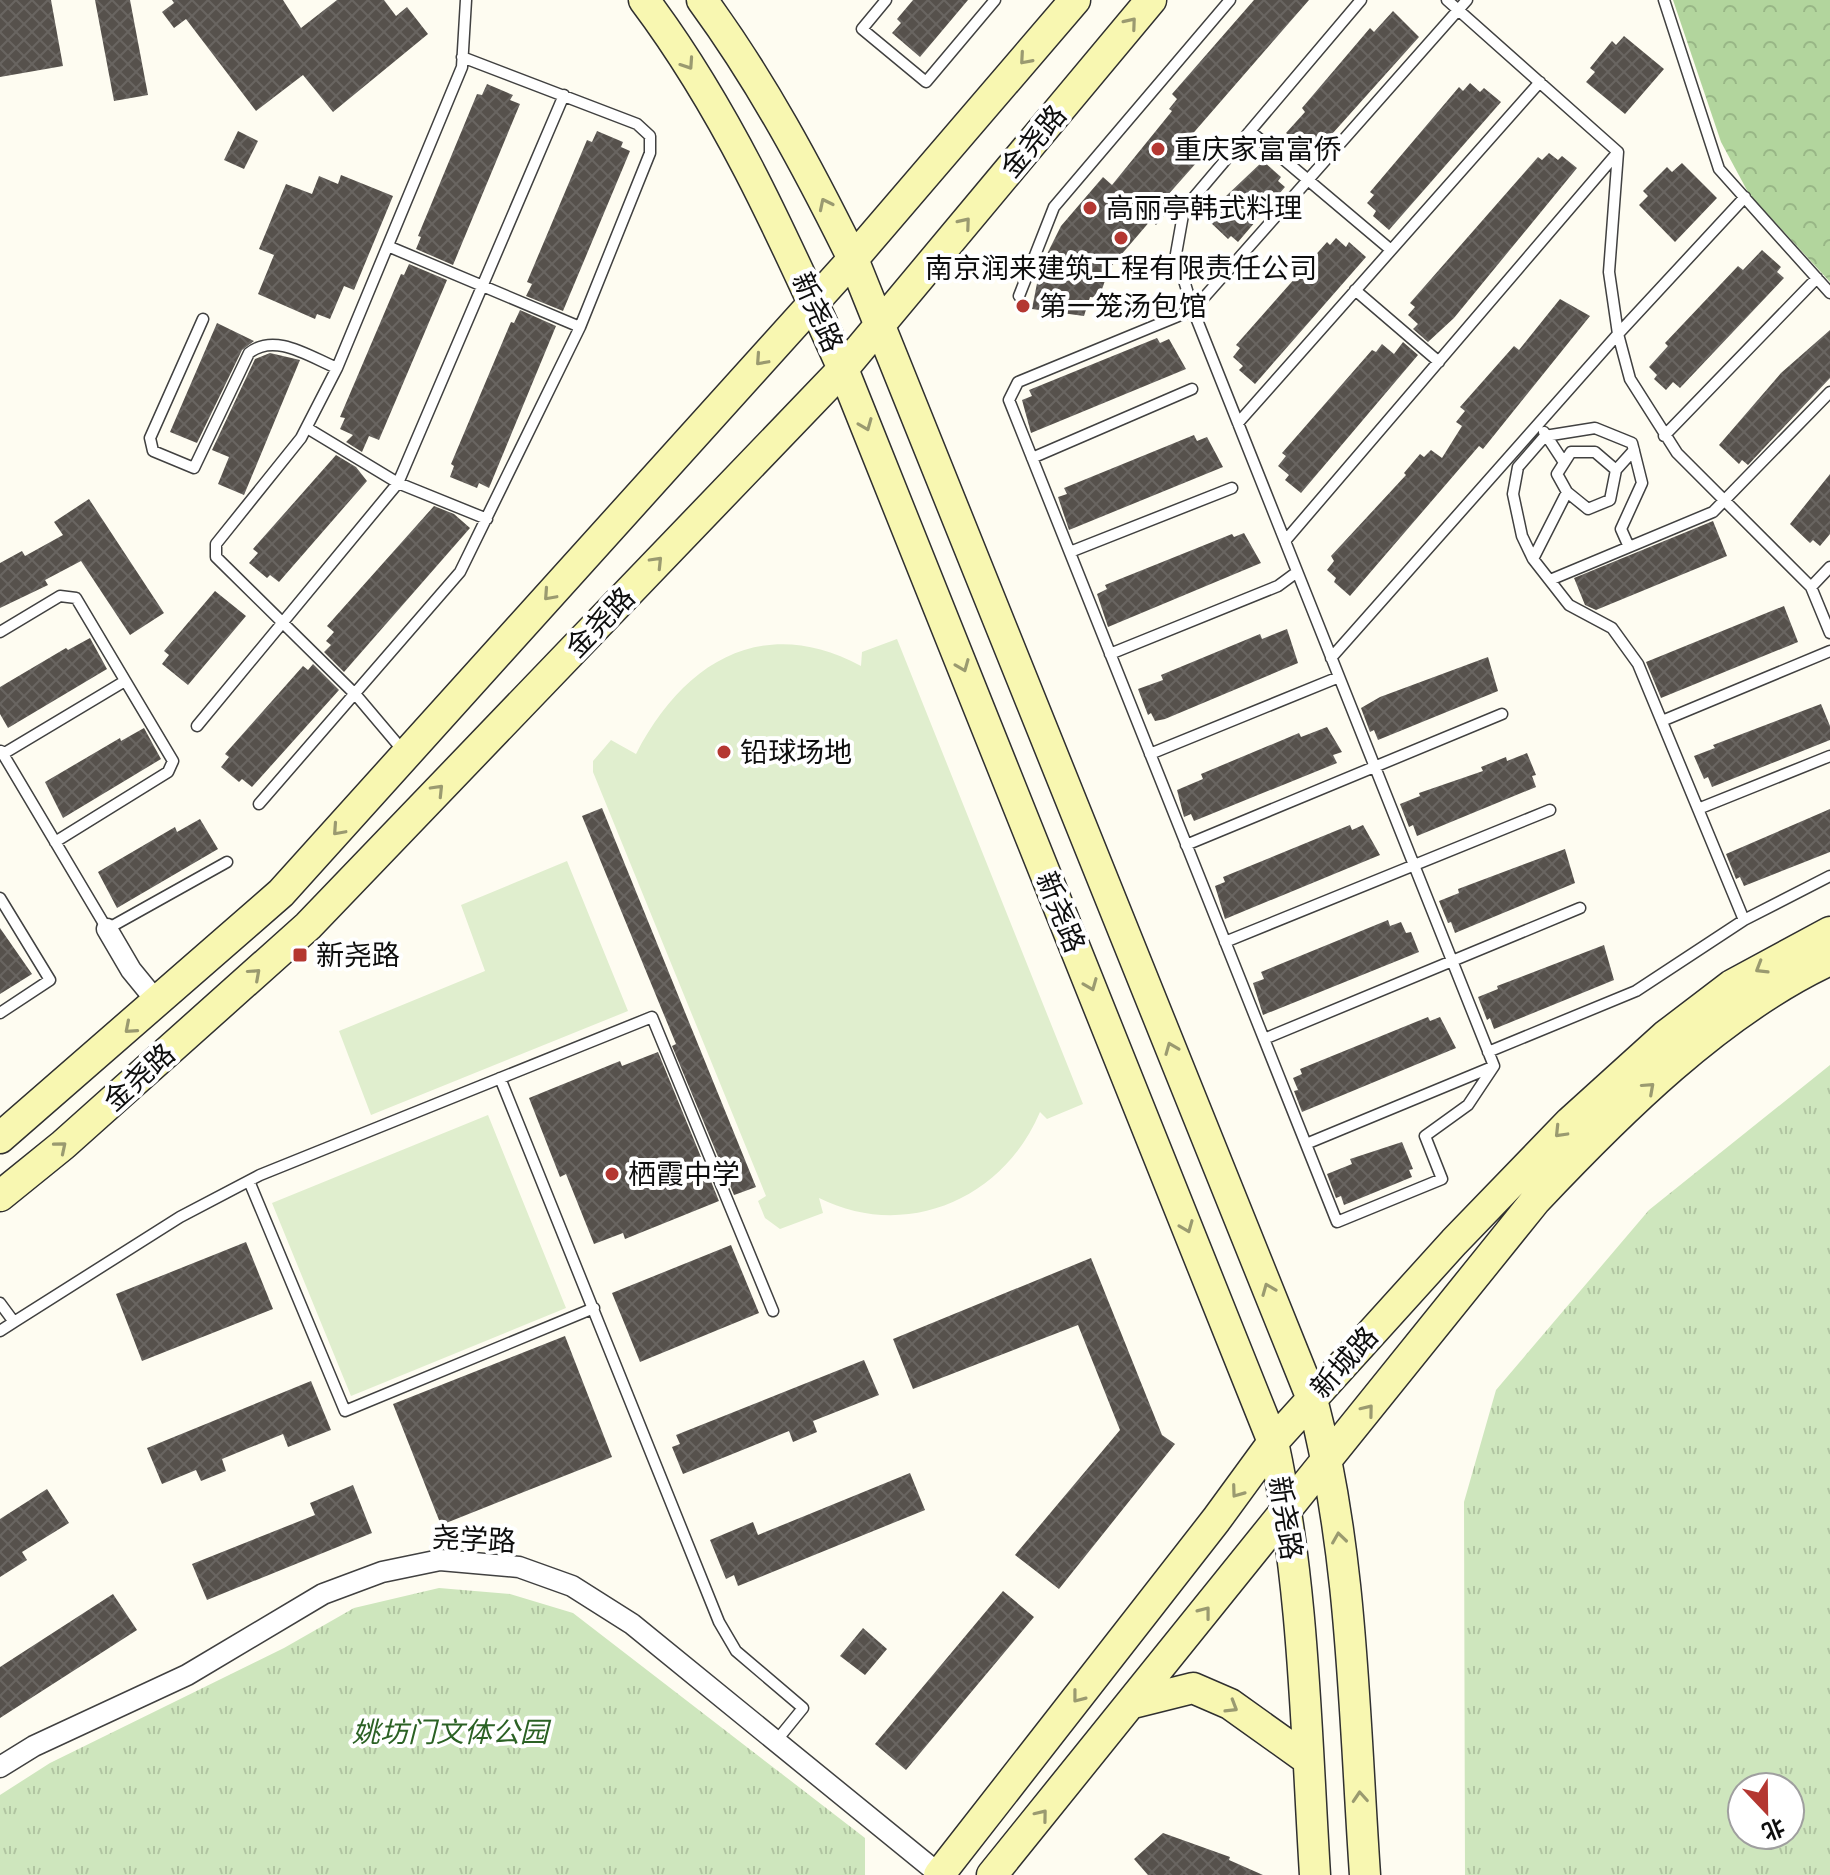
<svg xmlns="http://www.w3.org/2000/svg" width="1830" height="1875" viewBox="0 0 1830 1875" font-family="'Roboto Serif','Noto Sans SC',serif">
	<defs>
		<pattern id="forest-crowns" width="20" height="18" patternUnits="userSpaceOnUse" patternTransform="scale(2)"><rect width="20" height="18" fill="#b2d59d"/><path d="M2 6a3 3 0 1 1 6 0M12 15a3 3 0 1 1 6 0" fill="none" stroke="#98b686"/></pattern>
		<pattern id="park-tufts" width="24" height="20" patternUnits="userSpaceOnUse" patternTransform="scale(2)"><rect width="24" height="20" fill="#cee6bd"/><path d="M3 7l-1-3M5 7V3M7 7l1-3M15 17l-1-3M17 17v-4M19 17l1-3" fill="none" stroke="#b0c4a1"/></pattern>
		<pattern id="building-cross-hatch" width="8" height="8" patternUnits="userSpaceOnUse" patternTransform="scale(2)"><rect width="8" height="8" fill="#56514c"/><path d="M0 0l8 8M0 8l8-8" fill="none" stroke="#696561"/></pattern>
	</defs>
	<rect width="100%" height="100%" fill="#fefcf1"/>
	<!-- forest -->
	<path fill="url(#forest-crowns)" d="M1673,0h157v282l-81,-88 -28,-52z"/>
	<!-- park -->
	<path fill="url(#park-tufts)" fill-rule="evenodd" d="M1830,1065v810h-365l-1,-373 32,-112 153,-180zM1790,1787v48h-48v-48z
		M439,1588l71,6 63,19 292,225v37h-865v-80l50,-32 234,-115 70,-40z"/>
	<!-- pitch -->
	<path fill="#e0eece" d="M897,639l186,465 -36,15 -7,-7c-37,88 -135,129 -221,86l4,15 -43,16 -15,-11 -7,-17 8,-5 -173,-424v-11l18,-21 25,14c47,-92 127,-141 225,-88l1,-14z
		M567,861l61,150 -257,104 -32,-84 146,-60 -24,-66z
		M488,1115l78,193 -215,88 -79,-193z"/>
	<!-- building -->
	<path fill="url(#building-cross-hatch)" d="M0,0h51l12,66 -63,11z
		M95,0h35l18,95 -34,6z
		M172,0h111l18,28 36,-28h47l12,16 11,-9 21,27 -95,78 -30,-37 -47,36 -70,-92 -12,9 -12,-16 12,-9z
		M913,0h55l-48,57 -28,-24 9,-10 -4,-4z
		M1254,0h55l-120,138 17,14 -40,45 7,8 -17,20 -5,-5 -42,49 -10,29 -9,-1 -6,19 -52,-7 8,-41 21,-42 42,-49 9,8 60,-74 -3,-2 8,-10 -5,-5z
		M1393,11l26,26 -104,116 -7,-6 -2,2 -20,-16 19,-21 -3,-4 68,-80 4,4z
		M1624,36l40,33 -39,45 -39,-32 9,-10 -5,-4 22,-27 4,4z
		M1470,83l10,9 4,-4 17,14 -112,128 -16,-14 3,-5 -9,-8 7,-8 -4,-3 89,-105 4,4z
		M487,84l26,11 -3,5 10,4 -67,161 -37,-16 5,-12 -3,-1 59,-142 5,1z
		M238,131l20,10 -14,28 -20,-9z
		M597,131l26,11 -2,5 9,4 -67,160 -37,-15 6,-12 -5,-2 60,-142 5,2z
		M1549,153l9,7 4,-4 15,12 -123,150 -26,24 -15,-13 5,-5 -10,-9 7,-8 -5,-4 128,-146 4,3z
		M1263,161l18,16 -3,4 7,6 -47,55 -7,-6 -3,3 -18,-17 18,-21 -4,-3z
		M1682,163l35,35 -42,44 -36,-37 9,-9 -5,-5 24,-24 5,5z
		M341,175l52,21 -39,94 -10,-4 -14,33 -13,-5 -2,5 -57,-25 16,-39 -15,-6 27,-65 26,10 7,-18 19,8z
		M1336,238l10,9 3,-5 17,15 -111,127 -16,-14 4,-4 -10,-9 7,-9 -4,-3 91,-103 3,3z
		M1762,250l19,17 -4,5 7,6 -104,110 -7,-6 -7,8 -12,-11 3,-4 -8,-8 19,-21 -3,-3 73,-77 5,4z
		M409,264l38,16 -68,160 -10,-4 -7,16 -16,-10 7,-7 -13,-6 5,-11 -5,-1 61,-143 3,1z
		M1560,299l30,17 -107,133 -4,-3 -129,150 -16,-14 2,-4 -9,-8 7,-9 -3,-5 75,-81 -2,-2 16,-19 4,3 7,-7 11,8 20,-32 -6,-4 9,-11 -5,-4 54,-61 5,4z
		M520,310l36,16 -67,162 -10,-5 -2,5 -27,-11 4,-11 -3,-2 60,-142 3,1z
		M217,323l37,18 -12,9 -45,93 -27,-11z
		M1830,330v48l-82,87 -6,-5 -3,4 -20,-19 62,-72z
		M1157,338l3,5 9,-4 17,30 -155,64 -9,-33 10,-4 -3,-6z
		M1403,342l15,13 -117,138 -16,-13 4,-5 -11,-9 8,-10 -4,-3 90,-103 4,2 6,-8 12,10z
		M270,353l30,7 -56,135 -26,-11 11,-27 -17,-7 43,-91z
		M1194,435l3,6 10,-4 16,30 -154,63 -11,-33 9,-3 -3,-6z
		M336,455l20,12 11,14 -88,101 -9,-7 -3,3 -18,-15 9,-10 -5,-4z
		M1830,474v60l-10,12 -7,-6 -3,3 -20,-19z
		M89,499l75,114 -34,22 -49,-74 -36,19 3,5 -48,23v-45l22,-12 3,5 38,-21 -9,-13z
		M434,506l20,8 16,14 -126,144 -20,-20 7,-7 -5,-4 8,-9 -7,-6z
		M1713,521l14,35 -131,54 -11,-5 -11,-27z
		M1244,533l17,30 -153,64 -11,-33 10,-5 -2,-4 127,-51 2,3z
		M215,591l31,25 -58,69 -26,-21 7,-9 -5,-4z
		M1784,606l14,36 -137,56 -15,-36z
		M1287,629l11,34 -133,56 -10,2 -4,-8 -3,2 -10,-26 25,-9 -2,-5 99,-41 2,5z
		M90,638l17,31 -99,59 -8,-14v-27l66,-39 2,2z
		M1488,657l10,34 -120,49 -4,-10 -4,2 -9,-24 19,-11z
		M313,664l26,26 -87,97 -10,-8 -3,3 -18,-15 8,-10 -4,-3 78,-88 5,4z
		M1821,704l9,22v14l-118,47 -4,-10 -4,2 -10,-23 21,-8 -2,-3z
		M1327,727l15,25 -9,3 4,8 -143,58 -3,-7 -7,3 -7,-27 26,-11 -2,-5 98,-41 2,4z
		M144,728l17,31 -98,59 -18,-36 75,-44 1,3z
		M1527,753l9,22 -4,1 4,11 -119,49 -4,-11 -4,2 -9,-23 20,-8 -1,-3 64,-22 -2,-4 25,-10 1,4z
		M602,808l154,379 -19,7 -3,1 -62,-149 4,-2 -94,-228z
		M1830,809v43l-86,34 -4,-9 -4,2 -10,-25z
		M200,819l18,30 -101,59 -19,-36 77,-45 2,5z
		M1350,825l2,5 11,-5 17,30 -155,64 -10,-33 10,-4 -2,-5z
		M1565,849l10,34 -120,50 -4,-11 -3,1 -9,-22 20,-8 -1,-4z
		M1388,920l2,6 11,-4 5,11 5,-1 8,20 -156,63 -10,-32 11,-4 -3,-7z
		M0,928l32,46 -32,20z
		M1604,945l10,35 -120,49 -4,-11 -3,2 -9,-23 20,-8 -1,-3z
		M1428,1017l2,4 10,-4 16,31 -154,64 -8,-21 4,-1 -5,-12 9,-4 -2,-5z
		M658,1052l61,149 -94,38 -2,-6 -29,11 -28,-70 -6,3 -31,-79 91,-37 2,5z
		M1402,1142l11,27 -4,1 3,7 -68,28 -3,-9 -5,2 -9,-24 25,-10 -2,-5z
		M246,1242l27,67 -131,52 -26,-67z
		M731,1245l28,68 -119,49 -28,-69z
		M1091,1258l71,177 13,9 -116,145 -44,-34 105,-125 -42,-105 -165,64 -20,-50z
		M565,1336l47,121 -171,68 -48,-121z
		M864,1360l15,35 -66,26 4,11 -24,10 -4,-11 -106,43 -11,-27 8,-3 -4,-9z
		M311,1381l20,49 -43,17 -5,-13 -61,25 4,12 -25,10 -5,-11 -34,14 -15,-36z
		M910,1473l15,37 -187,76 -4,-11 -8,4 -16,-39 43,-18 5,13z
		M353,1485l19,48 -165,67 -15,-36 123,-49 -5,-12z
		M47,1489l22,34 -47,29 5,8 -27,17v-58z
		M1003,1591l31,26 -128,153 -31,-26z
		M113,1594l24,36 -137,88v-51z
		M863,1628l24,21 -22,26 -25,-19z
		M1163,1833l67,24 -1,3 34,15h-115l-14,-16z"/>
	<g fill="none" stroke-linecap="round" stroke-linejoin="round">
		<!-- lane casing -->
		<g stroke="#414141" stroke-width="13">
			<path id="lane" d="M886,0l-24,29 64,53 69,-82
				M1361,0l-177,209 -8,45 17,56 301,756
				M1447,0l171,152 -9,120 9,62 12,45 47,74 134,134 19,46
				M1467,0l-274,310 -175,72 -9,18 328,822 105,-43 -17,-43 43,-31 26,-39
				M1664,0l55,169 111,124
				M1250,131l141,119
				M390,247l190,80
				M1355,290l84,72
				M1019,296l35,-89 176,-207
				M203,319l-53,119 3,13 41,17 55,-115c26,-21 61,4 88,15
				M1238,423l302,-341
				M307,428l91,55 89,36
				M1544,432l19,29
				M1664,436l153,-158
				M1032,458l160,-69
				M1616,470l-21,-18h-24l-14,22 10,18 21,17 22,-9 6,-30 18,-20
				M1285,541l333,-389
				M1629,547l-8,-18 21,-46 -10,-40 -37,-15 -50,8 -27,31 -5,27 9,42 11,23 36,46 43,23 26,36 106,256
				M1070,552l162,-64
				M1533,559l34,-67
				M1550,580l163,-68 117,-120
				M1811,587l19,-20
				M0,632l60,-36 16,2 97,163 -5,11 -113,70
				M1110,654l168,-68 19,-14
				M1331,658l287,-324 127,-137
				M1662,721l168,-70
				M197,726l201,-243 166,-388
				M1,751l2,3 122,-73
				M405,753l-49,-58 -140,-138v-13l85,-106 36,-70 125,-301 4,-67
				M3,754l104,175 120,-67
				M1150,754l189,-77
				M259,804l201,-232 120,-245 70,-174v-17l-13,-12 -175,-67
				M1698,809l132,-53
				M1186,845l316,-131
				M0,898l50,82 -50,33
				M1225,942l325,-132
				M1264,1039l316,-131
				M1488,1052l148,-61 108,-71 86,-44
				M500,1078l219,544 17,29 67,57 -26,32
				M1306,1144l186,-77
				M249,1181l96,230 249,-103
				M0,1303l14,19 -14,9
				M14,1322l166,-105 80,-42 392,-158 121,294"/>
		</g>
		<!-- street casing -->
		<g stroke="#414141" stroke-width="23">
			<path id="street" d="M107,929l24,41 27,33
				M0,1767l34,-21 153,-71 136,-81 59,-22 58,-12 79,7 53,19 60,38 307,250"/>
		</g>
		<!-- secondary casing -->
		<g stroke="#303030" stroke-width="33">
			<path id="secondary" d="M644,0c85,113 141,241 199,369l430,1073c31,142 33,288 42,433
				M702,0c60,82 106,168 151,259l459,1140c41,154 42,317 53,476
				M0,1138l281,-245 572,-634 222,-259
				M0,1196l63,-51 245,-219 535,-557 308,-369
				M1133,1703l60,-15 37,16 77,55
				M939,1875l277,-355 57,-78 181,-200 116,-120 95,-86 67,-51 98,-53
				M992,1875l543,-674c82,-87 185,-190 295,-241"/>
		</g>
		<!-- lane -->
		<use href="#lane" stroke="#fff" stroke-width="10"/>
		<!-- street -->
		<use href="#street" stroke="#fff" stroke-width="20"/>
		<!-- secondary -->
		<use href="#secondary" stroke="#f8f7b1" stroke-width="30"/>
	</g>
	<!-- one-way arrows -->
	<defs><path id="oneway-chevron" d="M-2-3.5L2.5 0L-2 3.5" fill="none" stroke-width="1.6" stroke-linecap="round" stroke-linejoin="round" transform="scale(2)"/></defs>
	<g stroke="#9a9a70">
		<use href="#oneway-chevron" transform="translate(1131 23) rotate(-50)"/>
		<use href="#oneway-chevron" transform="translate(1025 59) rotate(131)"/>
		<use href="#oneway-chevron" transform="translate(688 64) rotate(56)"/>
		<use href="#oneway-chevron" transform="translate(825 204) rotate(-116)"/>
		<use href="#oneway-chevron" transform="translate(965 223) rotate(-50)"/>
		<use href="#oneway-chevron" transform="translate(761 360) rotate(132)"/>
		<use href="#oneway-chevron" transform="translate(866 425) rotate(68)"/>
		<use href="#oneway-chevron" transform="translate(657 562) rotate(-46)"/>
		<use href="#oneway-chevron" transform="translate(549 595) rotate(132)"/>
		<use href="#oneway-chevron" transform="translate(963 666) rotate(68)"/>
		<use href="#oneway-chevron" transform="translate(438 790) rotate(-46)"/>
		<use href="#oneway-chevron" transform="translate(338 830) rotate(132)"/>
		<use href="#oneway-chevron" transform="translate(1761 968) rotate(149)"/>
		<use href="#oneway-chevron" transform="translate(255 974) rotate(-42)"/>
		<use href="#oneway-chevron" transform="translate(1091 985) rotate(68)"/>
		<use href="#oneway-chevron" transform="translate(130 1028) rotate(139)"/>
		<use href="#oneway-chevron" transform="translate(1171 1048) rotate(-112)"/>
		<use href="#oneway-chevron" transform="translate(1649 1088) rotate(-42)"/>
		<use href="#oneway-chevron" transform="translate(1560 1132) rotate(134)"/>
		<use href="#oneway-chevron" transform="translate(61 1147) rotate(-40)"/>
		<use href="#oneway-chevron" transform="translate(1187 1227) rotate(68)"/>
		<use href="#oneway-chevron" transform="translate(1268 1289) rotate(-112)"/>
		<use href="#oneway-chevron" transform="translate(1368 1410) rotate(-51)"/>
		<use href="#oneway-chevron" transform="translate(1237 1492) rotate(126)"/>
		<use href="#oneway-chevron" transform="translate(1339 1538) rotate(-98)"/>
		<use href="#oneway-chevron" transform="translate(1205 1612) rotate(-52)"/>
		<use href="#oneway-chevron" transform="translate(1078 1697) rotate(128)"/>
		<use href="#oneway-chevron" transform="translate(1232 1707) rotate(31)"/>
		<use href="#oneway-chevron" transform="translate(1360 1797) rotate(-94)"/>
		<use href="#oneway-chevron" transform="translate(1042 1815) rotate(-51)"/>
	</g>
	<!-- markers -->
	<g fill="#b43731" stroke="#fff" stroke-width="3">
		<circle cx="1158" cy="149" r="8"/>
		<circle cx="1090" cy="208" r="8"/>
		<circle cx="1121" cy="238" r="8"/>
		<circle cx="1023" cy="306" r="8"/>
		<circle cx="724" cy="752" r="8"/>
		<rect x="292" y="947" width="16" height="16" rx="4"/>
		<circle cx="612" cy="1174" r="8"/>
	</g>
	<g text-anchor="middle" stroke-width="8" stroke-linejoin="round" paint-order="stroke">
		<!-- street labels -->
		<g font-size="28" fill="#0e0e0e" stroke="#fff">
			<text transform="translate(1033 141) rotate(-50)" y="10">金尧路</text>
			<text transform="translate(818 312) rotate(66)" y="10">新尧路</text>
			<text transform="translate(600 622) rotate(-46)" y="10">金尧路</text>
			<text transform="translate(1061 912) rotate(68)" y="10">新尧路</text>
			<text transform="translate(139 1077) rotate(-42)" y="10">金尧路</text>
			<text transform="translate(1344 1362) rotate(-48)" y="10">新城路</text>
			<text transform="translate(1286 1518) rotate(81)" y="10">新尧路</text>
			<text transform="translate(474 1539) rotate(3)" y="10">尧学路</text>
		</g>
		<!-- poi labels -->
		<g font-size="28" fill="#0e0e0e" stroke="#fff" text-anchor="start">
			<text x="1174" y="159">重庆家富富侨</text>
			<text x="1106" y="218">高丽亭韩式料理</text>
			<text x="1121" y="278" text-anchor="middle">南京润来建筑工程有限责任公司</text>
			<text x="1039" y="316">第一笼汤包馆</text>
			<text x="740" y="762">铅球场地</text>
			<text x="316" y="965">新尧路</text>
			<text x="628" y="1184">栖霞中学</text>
		</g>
		<!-- park labels -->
		<g font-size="28" font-style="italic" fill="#2b6124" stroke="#fff">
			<text x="450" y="1742">姚坊门文体公园</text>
		</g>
	</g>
	<!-- north arrow -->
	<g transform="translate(1766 1811) rotate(158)"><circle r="38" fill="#ffffff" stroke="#9f9f9f" stroke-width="2"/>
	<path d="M0-6L14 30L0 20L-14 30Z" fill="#b43731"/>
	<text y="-12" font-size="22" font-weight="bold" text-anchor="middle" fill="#0e0e0e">北</text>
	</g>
</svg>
